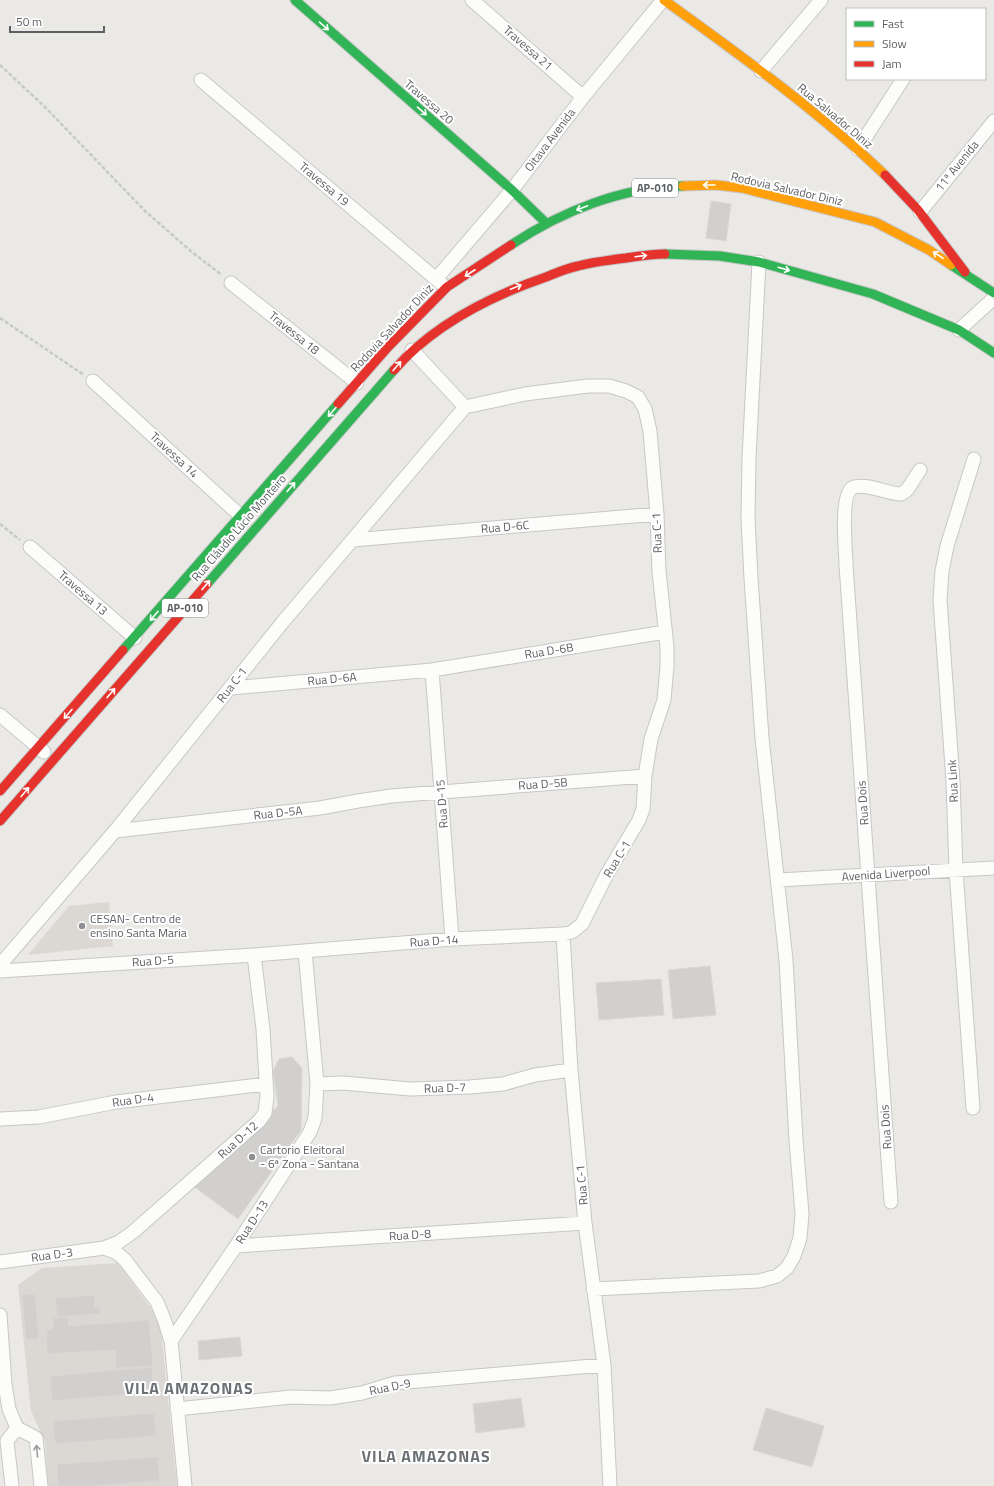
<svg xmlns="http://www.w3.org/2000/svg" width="994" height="1486" viewBox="0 0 994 1486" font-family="'Titillium Web',sans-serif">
	<rect width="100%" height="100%" fill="#ebe9e5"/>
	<!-- education -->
	<path fill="#dbd8d4" d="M109,902l4,44 -85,9 41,-49z
		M118,1263l42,58 17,165h-129l-3,-45 -14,-30 -13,-126 24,-17z"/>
	<!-- building -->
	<path fill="#d1d0ce" stroke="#dad8d4" d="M711,201l20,3 -5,37 -20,-3z
		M710,966l6,49 -43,4 -5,-49z
		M661,979l3,36 -65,5 -3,-37z
		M292,1057l10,11 -1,62 -63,89 -46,-34 86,-79 -5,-35 6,-12z
		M35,1294l4,45 -13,1 -4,-45z
		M94,1295l1,12 5,-1v8l-43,3 -2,-19z
		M68,1317l1,9 80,-6 4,46 -37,2 -1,-18 -68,4 -1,-24 7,-1v-11z
		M240,1337l2,19 -43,4 -1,-19z
		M152,1367l2,25 -102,9 -2,-25z
		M521,1398l4,29 -49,6 -3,-29z
		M766,1408l58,18 -12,41 -59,-17z
		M154,1413l2,23 -101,8 -2,-23z
		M158,1457l2,24 -65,5h-37l-1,-22z"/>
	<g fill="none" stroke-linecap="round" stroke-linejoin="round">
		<!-- street casing -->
		<g stroke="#c7c7c6" stroke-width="15">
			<path id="street" d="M472,0l111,97
				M761,71l60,-71
				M201,80l241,204
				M858,149l45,-70
				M920,212l74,-91
				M436,279l76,-89 71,-93 80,-97
				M231,283l126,100
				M959,330l35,-32
				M93,381l152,139
				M465,407l60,-13 63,-8h21l17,5 12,6 7,12 5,22 7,83 2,57 8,76v19l-3,34 -13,39 -6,37 -2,33 -4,11 -32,54 -25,50 -10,8 -9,2 8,136 14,153 19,142 6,121
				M353,540l304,-26
				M30,547l105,91
				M432,670l20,269
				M231,688l201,-18 233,-38
				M0,715l44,37
				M115,831l205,-23 38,-7 33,-5 254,-20
				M778,880l216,-12
				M0,965l115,-134 167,-208 183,-216 -53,-57
				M0,971l254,-16 198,-16 111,-5
				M317,1084l26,-1 67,6 60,-2 33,-3 32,-9 36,-5
				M973,1108l-17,-238 -3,-89 -13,-181 2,-29 5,-25 27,-87
				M0,1119l39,-2 77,-15 150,-18
				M891,1202l-45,-637c0,-14 -7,-73 8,-78 15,-4 32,7 47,7l6,-4 13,-20
				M236,1246l349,-23
				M104,1248l13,5 8,7 32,42 7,17 7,22
				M0,1262l104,-14 15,-6 14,-10 126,-111 6,-8 2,-17 -4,-67 -9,-74
				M593,1289l166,-8 18,-5 10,-8 7,-12 6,-18 2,-24 -6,-74 -10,-180 -24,-222 -11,-160 -3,-59 1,-61 10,-196
				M0,1315l5,69 4,25 8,19 19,10 5,48
				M177,1409l114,-12 39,1 32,-5 33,-10 209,-18
				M12,1486l-5,-45 10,-13
				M185,1486l-14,-145 65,-95 74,-114 5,-14 2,-34 -12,-133"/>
		</g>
		<!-- fast casing -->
		<g stroke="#c6c6c6" stroke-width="11">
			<path id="fast" d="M295,0l217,190 34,33
				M511,245c51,-34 111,-58 172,-59
				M665,254l55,2 39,6 114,32 86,36 35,23
				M951,265l43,28
				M207,584l187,-214
				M123,650l215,-246"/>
		</g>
		<!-- slow casing -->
		<g stroke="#c6c6c6" stroke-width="11">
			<path id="slow" d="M664,0c76,55 153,110 221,175
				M683,186l33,-1 26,3 133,34 54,28 22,15"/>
		</g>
		<!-- jam casing -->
		<g stroke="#c6c6c6" stroke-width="11">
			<path id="jam" d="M885,175l33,35 47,62
				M394,370c39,-45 97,-74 152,-93 10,-4 21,-9 32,-11 15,-4 32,-6 48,-8 13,-2 26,-4 39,-4
				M338,404l50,-57 59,-60 64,-42
				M0,791l123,-141
				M0,821l207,-237"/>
		</g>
		<!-- path -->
		<path stroke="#c5cac8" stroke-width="2.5" stroke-dasharray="4 2" stroke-linecap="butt" d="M0,65l46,43 99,103 48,42 29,22
			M0,318l84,57
			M0,524l20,16"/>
		<!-- street -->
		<use href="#street" stroke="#fcfcfb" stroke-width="13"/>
		<!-- fast -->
		<use href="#fast" stroke="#30b455" stroke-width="9"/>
		<!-- slow -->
		<use href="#slow" stroke="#ff9f0a" stroke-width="9"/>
		<!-- jam -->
		<use href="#jam" stroke="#e5322d" stroke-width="9"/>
	</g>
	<!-- one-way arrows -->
	<defs><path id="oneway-shaft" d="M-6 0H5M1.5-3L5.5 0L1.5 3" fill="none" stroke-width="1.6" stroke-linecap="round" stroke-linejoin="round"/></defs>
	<g stroke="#fff">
		<use href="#oneway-shaft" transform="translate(324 26) rotate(41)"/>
		<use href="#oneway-shaft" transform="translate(422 111) rotate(41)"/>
		<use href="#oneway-shaft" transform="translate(709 185) rotate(180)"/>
		<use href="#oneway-shaft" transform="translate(582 208) rotate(159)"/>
		<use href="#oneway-shaft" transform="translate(938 255) rotate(-147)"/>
		<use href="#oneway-shaft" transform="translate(641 256) rotate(-7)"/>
		<use href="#oneway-shaft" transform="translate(784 269) rotate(16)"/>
		<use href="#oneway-shaft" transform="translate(470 273) rotate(147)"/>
		<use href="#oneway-shaft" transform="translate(516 287) rotate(-22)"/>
		<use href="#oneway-shaft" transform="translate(397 366) rotate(-49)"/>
		<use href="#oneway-shaft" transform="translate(332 412) rotate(131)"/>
		<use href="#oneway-shaft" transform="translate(291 487) rotate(-49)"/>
		<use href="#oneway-shaft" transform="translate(206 585) rotate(-49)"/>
		<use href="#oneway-shaft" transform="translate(154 616) rotate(131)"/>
		<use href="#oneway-shaft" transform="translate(111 693) rotate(-49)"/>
		<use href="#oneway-shaft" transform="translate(68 714) rotate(131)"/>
		<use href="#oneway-shaft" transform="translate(25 792) rotate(-49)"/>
	</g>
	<use stroke="#9b9ea0" href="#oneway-shaft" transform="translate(37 1451) rotate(-95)"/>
	<!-- markers -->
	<g fill="#8d8f90" stroke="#fff" stroke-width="1.5">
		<circle cx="82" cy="926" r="4"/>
		<circle cx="252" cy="1157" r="4"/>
	</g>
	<g text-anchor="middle" stroke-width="4" stroke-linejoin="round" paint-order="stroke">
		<!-- shield labels -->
		<g fill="#fff" stroke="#8c8f92" stroke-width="1">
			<rect x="632" y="179" width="46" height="18" rx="3"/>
			<rect x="162" y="599" width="46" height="18" rx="3"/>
		</g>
		<g font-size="11" font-weight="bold" fill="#5b5f63">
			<text x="655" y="192">AP-010</text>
			<text x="185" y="612">AP-010</text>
		</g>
		<!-- street labels -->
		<g font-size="12" fill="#5b5f63" stroke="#fff">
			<text transform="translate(528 48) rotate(41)" y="4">Travessa 21</text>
			<text transform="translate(429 102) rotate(41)" y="4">Travessa 20</text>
			<text transform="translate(835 116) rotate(40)" y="4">Rua Salvador Diniz</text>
			<text transform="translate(550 140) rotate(-53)" y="4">Oitava Avenida</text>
			<text transform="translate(957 166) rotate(-51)" y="4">11ª Avenida</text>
			<text transform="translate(324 184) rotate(40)" y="4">Travessa 19</text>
			<text transform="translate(787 189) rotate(13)" y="4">Rodovia Salvador Diniz</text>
			<text transform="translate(392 328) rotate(-47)" y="4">Rodovia Salvador Diniz</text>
			<text transform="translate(294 333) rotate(39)" y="4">Travessa 18</text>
			<text transform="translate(174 455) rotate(43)" y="4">Travessa 14</text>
			<text transform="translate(505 527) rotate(-5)" y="4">Rua D-6C</text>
			<text transform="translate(239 528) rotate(-49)" y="4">Rua Cláudio Lúcio Monteiro</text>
			<text transform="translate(657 533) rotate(-92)" y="4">Rua C-1</text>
			<text transform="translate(83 593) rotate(41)" y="4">Travessa 13</text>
			<text transform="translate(549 651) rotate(-9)" y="4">Rua D-6B</text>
			<text transform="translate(332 679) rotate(-5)" y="4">Rua D-6A</text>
			<text transform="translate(232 685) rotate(-52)" y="4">Rua C-1</text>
			<text transform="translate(953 781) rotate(-93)" y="4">Rua Link</text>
			<text transform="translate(543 784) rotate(-4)" y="4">Rua D-5B</text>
			<text transform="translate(863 803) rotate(-94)" y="4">Rua Dois</text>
			<text transform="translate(442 804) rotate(-94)" y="4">Rua D-15</text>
			<text transform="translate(278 813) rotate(-6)" y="4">Rua D-5A</text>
			<text transform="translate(617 859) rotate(-59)" y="4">Rua C-1</text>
			<text transform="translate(886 874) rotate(-4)" y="4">Avenida Liverpool</text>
			<text transform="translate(434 941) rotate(-4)" y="4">Rua D-14</text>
			<text transform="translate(153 961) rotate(-4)" y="4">Rua D-5</text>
			<text transform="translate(445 1088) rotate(-2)" y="4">Rua D-7</text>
			<text transform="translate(133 1100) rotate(-8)" y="4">Rua D-4</text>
			<text transform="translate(886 1127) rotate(-94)" y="4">Rua Dois</text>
			<text transform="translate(238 1140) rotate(-42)" y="4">Rua D-12</text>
			<text transform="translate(582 1185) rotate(-95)" y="4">Rua C-1</text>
			<text transform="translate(252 1222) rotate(-57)" y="4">Rua D-13</text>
			<text transform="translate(410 1235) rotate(-4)" y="4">Rua D-8</text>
			<text transform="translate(52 1255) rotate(-8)" y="4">Rua D-3</text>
			<text transform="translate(390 1387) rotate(-12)" y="4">Rua D-9</text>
		</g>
		<!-- poi labels -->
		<g font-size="12" fill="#5b5f63" stroke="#fff" text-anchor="start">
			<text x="90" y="923">CESAN- Centro de<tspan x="90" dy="14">ensino Santa Maria</tspan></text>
			<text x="260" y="1154">Cartorio Eleitoral<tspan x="260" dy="14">- 6ª Zona - Santana</tspan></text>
		</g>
		<!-- district labels -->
		<g font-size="16" font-weight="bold" letter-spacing="1" fill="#6c7175" stroke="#fff">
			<text x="189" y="1394">VILA AMAZONAS</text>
			<text x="426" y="1462">VILA AMAZONAS</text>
		</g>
	</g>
	<!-- legend -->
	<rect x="846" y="8" width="140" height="72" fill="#ffffff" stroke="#bdbfc1"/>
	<rect x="854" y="21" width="20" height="6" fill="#30b455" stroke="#bdbfc1"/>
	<text x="882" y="28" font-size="12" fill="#5b5f63">Fast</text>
	<rect x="854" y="41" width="20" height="6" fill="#ff9f0a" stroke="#bdbfc1"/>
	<text x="882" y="48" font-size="12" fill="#5b5f63">Slow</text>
	<rect x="854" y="61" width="20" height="6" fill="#e5322d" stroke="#bdbfc1"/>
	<text x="882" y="68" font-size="12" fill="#5b5f63">Jam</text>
	<!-- scale -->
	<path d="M10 26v6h94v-6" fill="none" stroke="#5b5f63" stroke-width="2"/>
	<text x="16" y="26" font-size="12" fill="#5b5f63" stroke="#ffffff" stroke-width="3" paint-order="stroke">50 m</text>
</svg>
